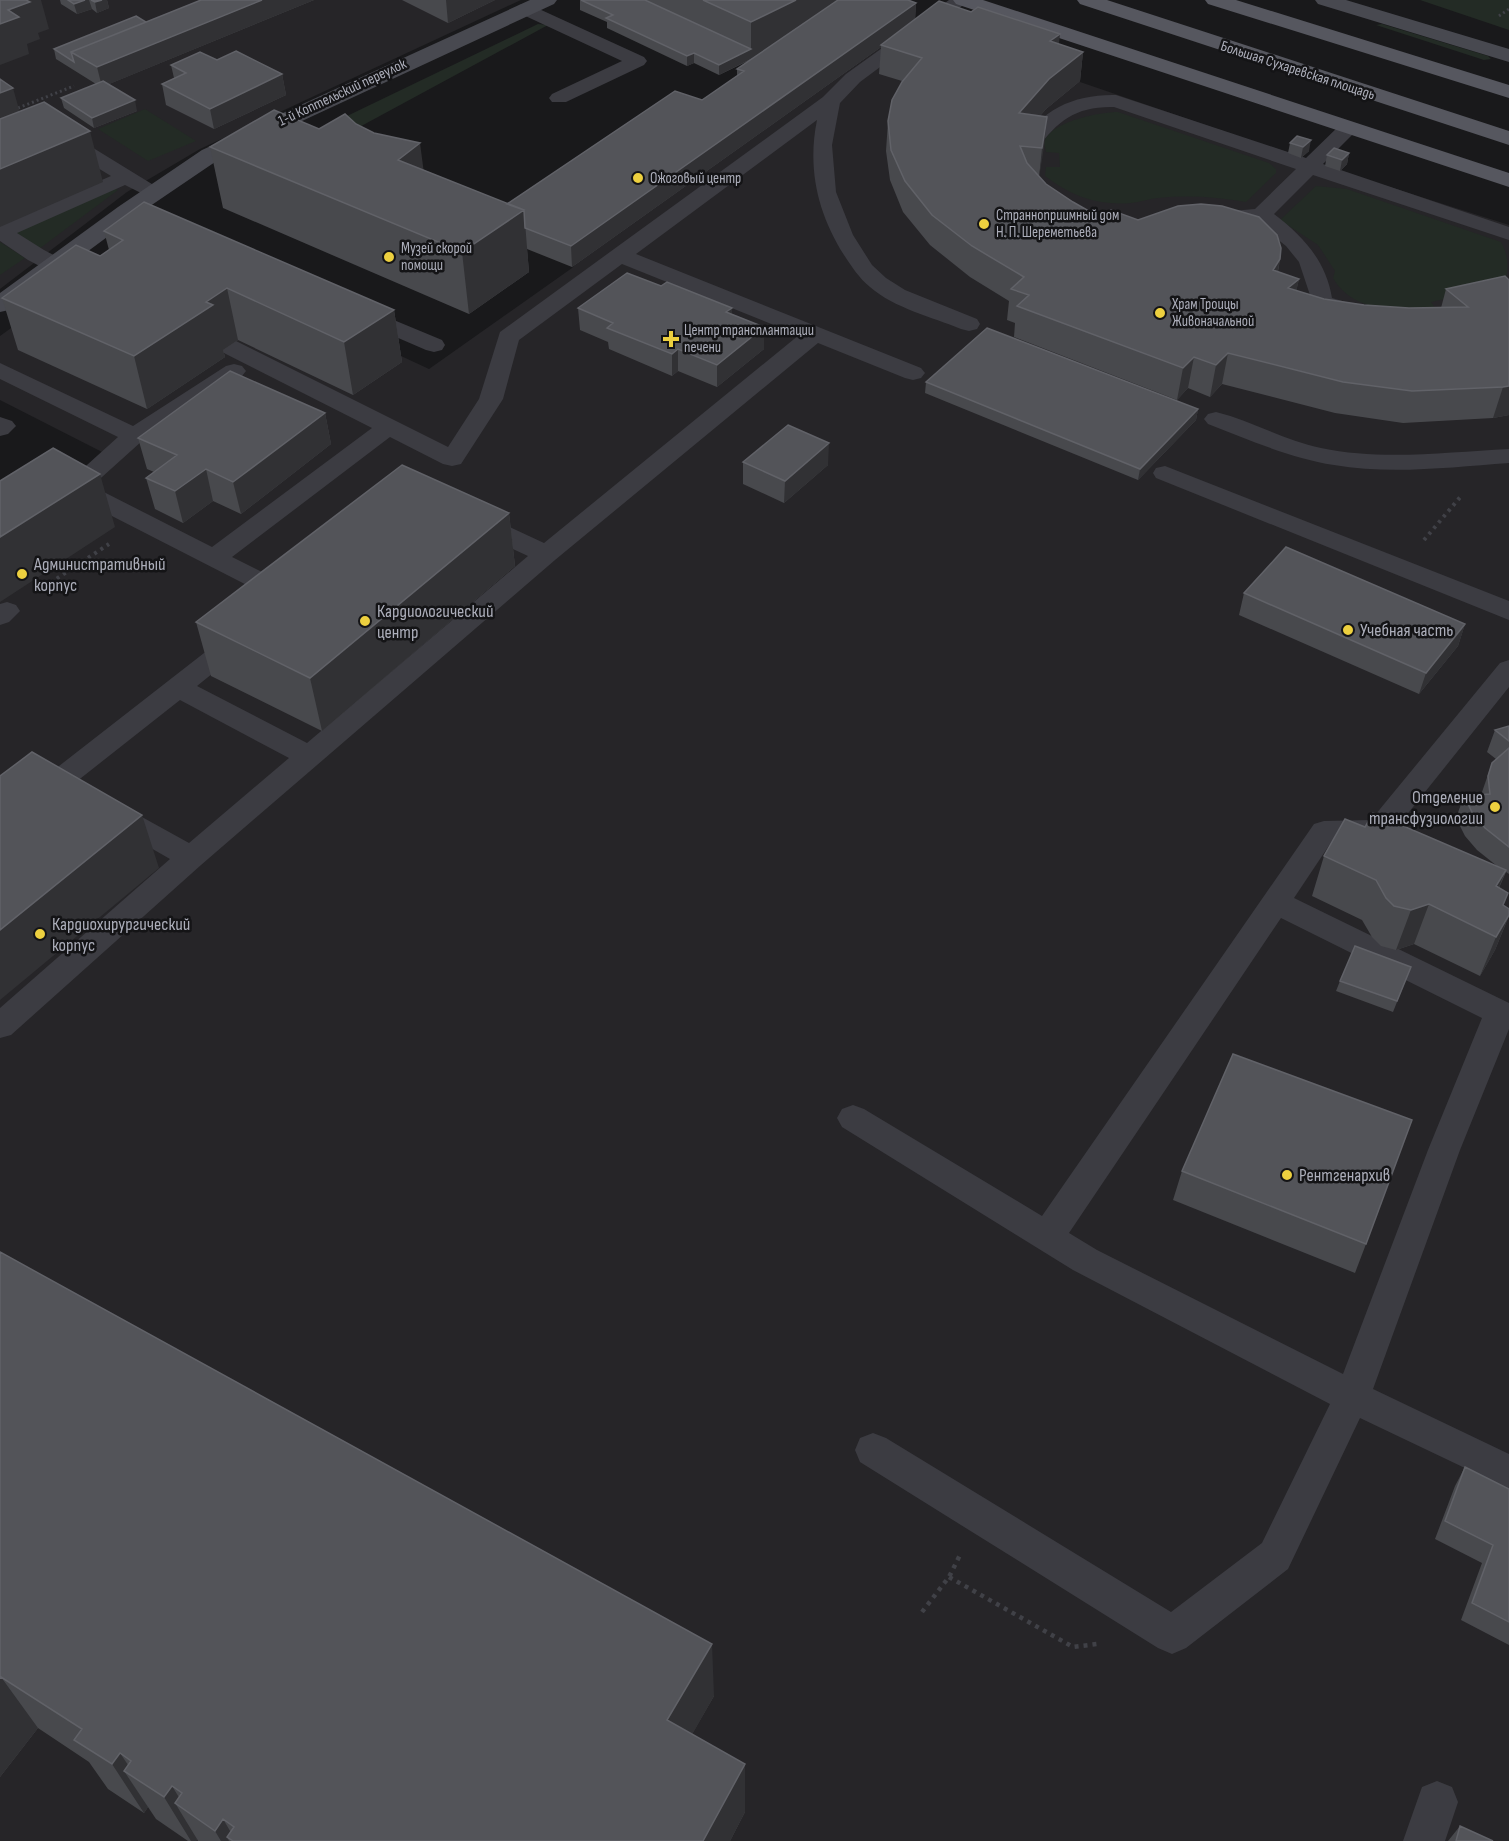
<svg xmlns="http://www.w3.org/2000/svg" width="1509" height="1841" viewBox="0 0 1509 1841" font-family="'Sofia Sans Condensed',sans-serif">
	<rect width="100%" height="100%" fill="#19191b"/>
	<!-- built -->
	<path fill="#262528" d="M23,0h498l-321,149 -73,43 -127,97v-281z
		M862,3l186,68 239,82 8,-7 14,5 -7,6 23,9 7,-7 15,5 -7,7 169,54v1616h-1509v-1317l106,-70 -106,-54v-64l117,-84 26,-16 286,133 143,-101 130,-147z"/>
	<!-- green -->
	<path fill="#232b25" d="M1420,0h89v30z
		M538,24l10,1 -207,112 -21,-8z
		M1382,24l106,32 3,3 -7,1 -108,-35z
		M145,109l51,32 -48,20 -50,-32z
		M1118,112l151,51 7,6v4l-30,29c-29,-5 -59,-7 -88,-4 -9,1 -18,4 -27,5 -33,3 -60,-7 -86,-27l1,-9h14l-1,-14 -13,-1c-1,-5 -3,-10 0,-14 10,-17 54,-26 72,-26z
		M110,186l8,4 -79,59 -27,-19z
		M1316,186l31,3 154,53c8,14 8,28 3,44l-73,16 8,11c-35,-2 -86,1 -106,-35l2,-7 -17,-26 -38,-25z
		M0,242l25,16 -25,17z"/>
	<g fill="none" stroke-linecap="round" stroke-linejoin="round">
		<!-- path-far2 -->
		<path stroke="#404147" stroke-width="3" stroke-dasharray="2 3" stroke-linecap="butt" d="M1499,16l10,-7
			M18,108l56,-22"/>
		<!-- path-far1 -->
		<path stroke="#404147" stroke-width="4" stroke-dasharray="3 4.5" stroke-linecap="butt" d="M1424,540l38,-45
			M38,591l71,-47"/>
		<!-- path -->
		<path stroke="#404147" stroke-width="4.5" stroke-dasharray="4 5" stroke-linecap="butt" d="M949,1577l124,70 24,-3
			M922,1612l27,-35 11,-22"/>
		<!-- lane -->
		<path fill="#3c3c42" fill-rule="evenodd" d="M949,0h21l-110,82 -20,21 -8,42 4,47 17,43 19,30 14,13 19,12 72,29 3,5 -3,5 -8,2 -8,-2c-29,-12 -67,-21 -91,-42 -11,-9 -18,-20 -26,-32 -26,-41 -37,-86 -27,-135l-181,134 285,114 4,5 -4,5 -8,2 -8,-2 -87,-35 -263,217 -354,305 -190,170 -11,3v-30l170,-149 -68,-39 -4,-7 4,-7 10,-3 10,3 67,37 100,-85 -109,-58 -170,134 -10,3v-25l231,-180 9,-3 9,3 4,6 -4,6 -52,42 110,57 221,-187 -62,-29 -3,-6 3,-6 9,-2 9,2 60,28 255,-208 -177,-71 -103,76 -16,59 -42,65 -9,2 -9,-2 -53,-27 -158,120 66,33 4,6 -4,6 -9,2 -9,-2 -213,-109 -3,-5 3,-5 51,-46 -118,-58v-16l133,63 93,-60 8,-2 8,2 4,5 -4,5 -100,65 -50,45 120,61 160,-119 -152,-77 -3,-5 3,-5 8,-2 8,2 212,106 31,-48 21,-67 323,-235 23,-23z
			M526,3l118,54 3,4 -3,4 -78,37h-14l-3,-4 3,-4 70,-33 -103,-48 -2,-4 2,-4z
			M1116,95l190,63 36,-35h14l3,4 -3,4 -33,33 186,63v13l-196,-65 -39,39c29,22 52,47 58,84l34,10 3,5 -3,5 -8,2 -44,-13 -15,-45 -13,-16 -30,-24 -41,1 -7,-2 -4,-4 4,-4 47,-4 41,-40 -182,-62c-37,-1 -56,13 -77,42h-14l-3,-4c21,-36 55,-51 96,-50z
			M44,135l33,3 83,51 3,4 -3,4 -7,2 -28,-14 -108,48 27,17 44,23 3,5 -3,5 -8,2 -8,-2 -44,-23 -28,-19v-17l111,-48 -46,-28 -18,-1 -47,19v-13z
			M360,306l82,34 3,5 -3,5 -8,2 -8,-2 -74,-32 -3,-5 3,-5z
			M1216,412c36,9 68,28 105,36 61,13 126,4 188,1v14c-58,4 -117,12 -175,2 -44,-7 -85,-25 -126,-41l-4,-5 4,-5z
			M0,417l12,4 4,5 -8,8 -8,2z
			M1165,466l344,135v19l-353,-142 -3,-5 3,-5z
			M7,602l9,3 4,6 -11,11 -9,3v-21z
			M1509,660v27l-120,150 -10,3 -47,1 -38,57 215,105v26l-49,121 -87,239 136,65v35l-149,-71 -72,151 -102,79 -14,6 -14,-6 -298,-186 -5,-12 5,-12 13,-5 13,5 285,174 91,-69 68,-139 -257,-134 -231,-143 -5,-9 5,-9 11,-4 11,4 178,107 272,-392 10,-3 47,-1 129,-157zM1281,918l201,100 -54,132 -85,224 -246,-124 -28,-17z
			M1437,1781l15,6 6,15 -13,39h-42l19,-54z"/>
		<!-- secondary -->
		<path fill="#484950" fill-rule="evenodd" d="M530,0h27l-3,4 -336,156 -84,57 -125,93 -9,2v-19l118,-86 84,-57z
			M1315,0h31l163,49v13l-191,-58z"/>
		<!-- primary -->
		<path fill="#56575f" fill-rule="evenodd" d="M953,0h30l526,173v14l-553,-183z
			M1077,0h30l402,131v14l-429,-141z
			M1205,0h31l273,85v13l-301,-94z"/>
	</g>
	<!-- wall -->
	<path fill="#48494d" d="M60,0h47l2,8 -12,5 -5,-4 -15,5 -16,-10z
		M201,0h113l-205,84 28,27 -43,17 -30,-20 -3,-10 35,-14 -40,-25 -2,-10 92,-27z
		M402,0h93l-47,23z
		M580,0h328l8,3 -1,16 144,25 24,8 -3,29 -34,28 -6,7 7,1 -8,60 7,7 27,18 28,16 37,2 142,39 -2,13 21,7 -3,12 28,8 40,6 45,3h32l5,-19 63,-9v135l-16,3 -90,5 -68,-10 -113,-29 -12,13 -22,-9 -11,12 -163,-63 1,-14 -8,-3 2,-19 -39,-24 -40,-32 -27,-33 -13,-32 -4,-29 2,-30 14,-40 -23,-7 2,-27 -309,220 -45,-18 2,23 -60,42 -246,-106 -13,-61 109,-18 37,-5 68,46 83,34 195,-104 35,-24v-7l15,-10 -33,16 -25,-12 -7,3 -80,-38v-6l-27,-12z
		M217,60l65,14 4,21 -72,34 -48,-24 -4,-21 12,-6 -3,-13z
		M1297,136l12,15 -8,7 -13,-5 2,-10z
		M1349,153l-2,11 -7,7 -15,-5 2,-11z
		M104,231l290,79 8,52 -49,33 -115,-55 -15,10 2,7 -78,52 -129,-59 -16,-52 98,-42 9,-6z
		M578,308l154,6 32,13v22l-47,38 -39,-16 -6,5 -63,-27 -1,-7 -28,-12z
		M926,382l272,27 -2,11 -58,60 -213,-87z
		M325,413l6,31 -90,70 -28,-13 -30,22 -28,-14 -9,-31 8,-6 -7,-3 -9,-31z
		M743,462l85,3 -44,38 -41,-19z
		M509,513l6,53 -193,165 -111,-55 -15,-54z
		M1244,593l221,31 -7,22 -39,48 -180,-79z
		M1509,726v148l-3,-2 -7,16 4,17 6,4v7l-14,34 -15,26 -66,-32 -18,6 -15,-4 -9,-9 -10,-17 -50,-24 12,-40 41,-29 132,39 -20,-16 -12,-14 -9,-18 8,-22 17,-1 11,-32 4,-4 -9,-7 8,-22z
		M1411,967l-18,45 -57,-21 4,-10z
		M1182,1171l184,73 -11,29 -182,-73z
		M0,1252l714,444 -22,38 53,30v48l-15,29h-532l-1,-2 -1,2h-8l-32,-22 -8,-12 -4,6 -36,-24 -19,-27 -51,-34 -38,49z
		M1465,1467l44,22v156l-48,-25 21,-57 -47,-24 20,-53z
		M1460,1826l33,15h-45z"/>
	<!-- shaded-wall -->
	<path fill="#313134" d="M24,0h17l8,29 -11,4 2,6 -13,5 2,10 -29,11v-41l8,-14z
		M85,0h4l3,9 -15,5 -3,-10z
		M102,0h5l2,8 -12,5 -2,-11z
		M262,0h52l-212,87 -5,-20z
		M446,0h49l-47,23z
		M796,0h66v3l-143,72v-10l32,-16v-27z
		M916,3l-1,20 -34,22v2l-309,220 -1,-21z
		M1060,34l-3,29 -7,-22z
		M1083,52l-3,29 -34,28 -30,34 3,-30 30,-34z
		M694,53v10l-7,3v-10z
		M282,74l4,21 -72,34 -4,-20z
		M13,88l14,50 -27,11v-56z
		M135,100l2,11 -43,17 -2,-10z
		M1047,117l-3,30 -5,31 3,-30z
		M90,131l13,51 -103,45v-58z
		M1311,140l-2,11 -8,7 2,-11z
		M420,143l8,61 -30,-44z
		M1349,153l-2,11 -7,7 2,-11z
		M524,210l5,62 -60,42 -7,-62z
		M1280,259l-6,31 -1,-20z
		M1299,279l-7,31 -4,-22z
		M227,288l11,52 -15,10 2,7 -78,52 -13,-53 72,-54z
		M732,308v21l-6,-17z
		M394,310l8,52 -49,33 -9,-53z
		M764,327v22l-47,38v-22z
		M678,349v22l-6,5v-22z
		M1228,353l-6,31 -12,13 6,-32z
		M1194,357l-6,31 -11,12 6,-32z
		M1509,386v29l-16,3 10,-31z
		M1198,409l-2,11 -58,60 2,-11z
		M325,413l6,31 -90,70 -8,-32z
		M829,443l-1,22 -44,38 1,-22z
		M206,469l7,32 -30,22 -8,-32z
		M100,474l15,53 -115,75v-65z
		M509,513l6,53 -193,165 -12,-53z
		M1465,624l-7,22 -39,48 7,-21z
		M142,815l17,53 -159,132v-70z
		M1506,870l-16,39 6,-23z
		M1429,904l-15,40 -18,6 15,-40z
		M1509,915l-14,35 -15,26 16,-39z
		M712,1644l2,52 -42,74 -5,-50z
		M1,1677l37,51 -38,49v-99z
		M120,1753l18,27 -14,-9 24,36 -4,6 -32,-49z
		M745,1764v48l-15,29h-27z
		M172,1786l16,26 -13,-9 22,36 -1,2h-5l-27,-44z
		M223,1819l13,22 -9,-4 2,4h-8l-6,-10z"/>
	<!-- building -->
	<path fill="#535459" stroke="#616268" stroke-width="1.5" d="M0,0h26l4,2 -22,8 11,7 -19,7z
		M68,0h17l-11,4z
		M91,0h11l-7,2z
		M201,0h61l-165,67 -26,-15z
		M581,0h64l106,49 -32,16 -25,-12 -7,3 -81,-38 7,-3z
		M703,0h93l-45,22z
		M838,0h70l8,3 -345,243 -46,-18 -1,-18 -17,-6 168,-113 27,9 42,-29 -7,-2z
		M939,1l32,11 7,-5 82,27 -10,7 33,11 -34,27 -30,34 28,4 -5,31 -22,-2 7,17 19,21 27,18 28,16 10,-8 27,10 40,-14 23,-2 21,2 37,11 18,18 4,13 -1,11 -7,11 26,9 -11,9 36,11 40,6 45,3 59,-1 -22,-18 59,-13 4,4v106l-6,1 -91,4 -69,-9 -115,-29 -12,12 -22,-8 -11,11 -166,-62 12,-11 -18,-6 13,-12 -52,-31 -40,-31 -27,-34 -14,-31 -3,-29 4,-21 10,-18 20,-24 -41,-13z
		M136,16l10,6 -75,30 3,10 -20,-13z
		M236,51l46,23 -72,35 -48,-25 24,-11 -15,-8 29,-13 17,8z
		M0,79l13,9 -13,5z
		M103,81l32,19 -43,18 -31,-20z
		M44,102l46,29 -90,38v-50z
		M274,110l45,19 26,-15 11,10 18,9 46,10 -22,17 126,50 -62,42 -252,-105z
		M1297,136l14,4 -8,7 -13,-4z
		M1334,148l15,5 -7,7 -15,-5z
		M144,202l250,108 -50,32 -117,-54 -21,14 7,3 -79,51 -132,-58 74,-53 24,11 23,-16 -19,-9z
		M627,273l34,13 6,-4 65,26 -6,4 38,15 -47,38 -39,-16 -6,5 -65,-26 6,-5 -35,-15z
		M987,328l211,81 -58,60 -214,-87z
		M230,371l95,42 -92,69 -27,-13 -31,22 -29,-13 31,-23 -39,-17z
		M788,425l41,18 -44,38 -42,-19z
		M53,448l47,26 -100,63v-56z
		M402,465l107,48 -199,165 -114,-56z
		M1286,547l179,77 -39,49 -182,-80z
		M1509,726v15l-14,-11z
		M1509,748v99l-24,-19 -12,-14 -9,-18 26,-2 -2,-18 4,-13z
		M32,752l110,63 -142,115v-154z
		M1373,813l133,57 -10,16 12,7 -5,12 6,4v6l-13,22 -67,-33 -18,6 -17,-4 -8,-8 -10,-18 -52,-24 21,-37 20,8z
		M1355,946l56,21 -14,34 -57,-20z
		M1233,1054l179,66 -46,124 -184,-73z
		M0,1252l712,392 -45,76 78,44 -42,77h-470l-6,-4 7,-10 -11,-8 -8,12 -40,-28 7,-10 -10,-7 -8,11 -40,-26 7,-10 -11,-8 -8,11 -38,-24 8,-11 -81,-52 -1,1z
		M1465,1467l44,22v133l-37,-19 21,-58 -48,-24z
		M1460,1826l33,15h-37z"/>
	<!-- markers -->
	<g fill="#edd03f" stroke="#141416" stroke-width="2">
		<circle cx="638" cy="178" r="6"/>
		<circle cx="984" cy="224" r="6"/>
		<circle cx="389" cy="257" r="6"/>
		<circle cx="1160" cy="313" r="6"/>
		<path d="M668 330h6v6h6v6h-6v6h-6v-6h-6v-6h6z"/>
		<circle cx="22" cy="574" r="6"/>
		<circle cx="365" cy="621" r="6"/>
		<circle cx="1348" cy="630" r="6"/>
		<circle cx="1495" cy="807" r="6"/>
		<circle cx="40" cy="934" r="6"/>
		<circle cx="1287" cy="1175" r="6"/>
	</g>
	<g text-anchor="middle" stroke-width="5" stroke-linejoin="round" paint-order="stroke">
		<!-- far-street labels -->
		<g font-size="15" fill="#acaeba" stroke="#141416">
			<text transform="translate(1298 70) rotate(18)" y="5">Большая Сухаревская площадь</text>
			<text transform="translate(342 92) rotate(-25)" y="5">1-й Коптельский переулок</text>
		</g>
		<!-- far-poi labels -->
		<g font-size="15" fill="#acaeba" stroke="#141416" text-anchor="start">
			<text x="650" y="183">Ожоговый центр</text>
			<text x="996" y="220">Странноприимный дом<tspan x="996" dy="17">Н. П. Шереметьева</tspan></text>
			<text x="401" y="253">Музей скорой<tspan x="401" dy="17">помощи</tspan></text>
			<text x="1172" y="309">Храм Троицы<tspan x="1172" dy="17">Живоначальной</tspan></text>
			<text x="684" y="335">Центр трансплантации<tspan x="684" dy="17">печени</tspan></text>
		</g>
		<!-- poi labels -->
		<g font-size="18" fill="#acaeba" stroke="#141416" text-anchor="start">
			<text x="34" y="570">Административный<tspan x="34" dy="21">корпус</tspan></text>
			<text x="377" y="617">Кардиологический<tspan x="377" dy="21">центр</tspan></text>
			<text x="1360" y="636">Учебная часть</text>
			<text x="1483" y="803" text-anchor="end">Отделение<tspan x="1483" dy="21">трансфузиологии</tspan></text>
			<text x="52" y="930">Кардиохирургический<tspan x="52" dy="21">корпус</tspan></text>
			<text x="1299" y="1181">Рентгенархив</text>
		</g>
	</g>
</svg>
